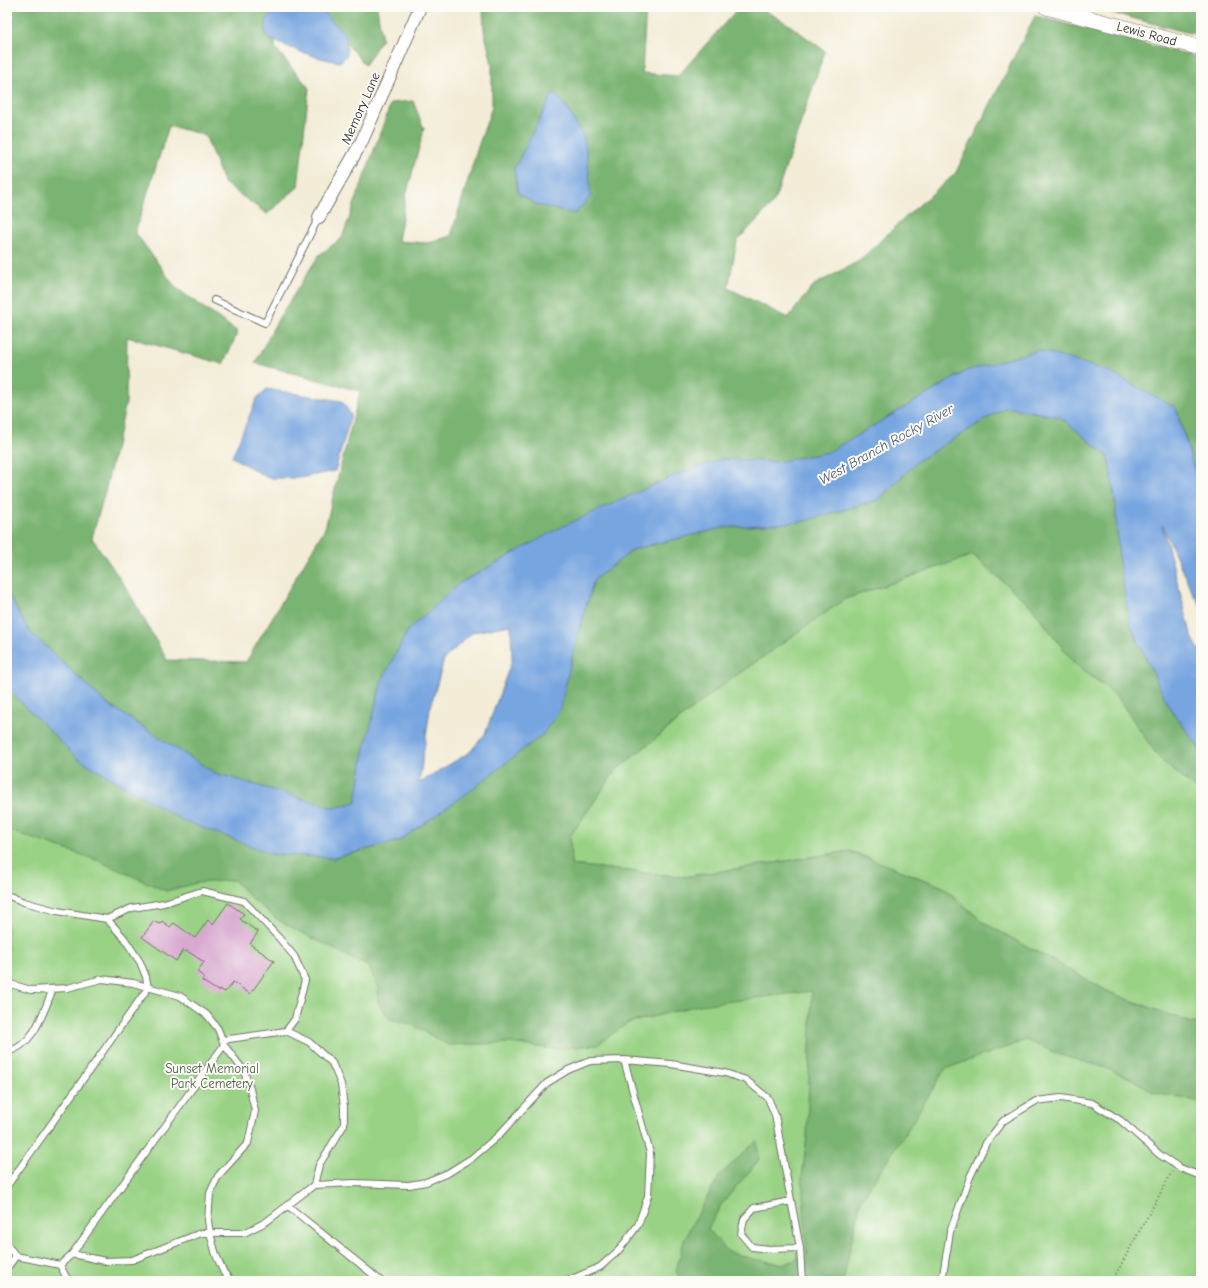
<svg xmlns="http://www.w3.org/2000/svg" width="1208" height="1288" viewBox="0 0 1208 1288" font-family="'Comic Neue',sans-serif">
	<rect width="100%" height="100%" fill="#fdfcf7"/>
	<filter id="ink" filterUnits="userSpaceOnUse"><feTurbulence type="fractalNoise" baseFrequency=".025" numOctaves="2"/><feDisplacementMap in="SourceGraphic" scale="8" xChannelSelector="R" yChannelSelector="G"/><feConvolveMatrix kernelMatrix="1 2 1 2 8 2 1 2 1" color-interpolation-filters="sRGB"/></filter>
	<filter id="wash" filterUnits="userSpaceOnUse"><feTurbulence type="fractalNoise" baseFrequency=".012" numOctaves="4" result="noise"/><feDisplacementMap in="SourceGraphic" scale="16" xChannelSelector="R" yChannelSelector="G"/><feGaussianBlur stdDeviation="0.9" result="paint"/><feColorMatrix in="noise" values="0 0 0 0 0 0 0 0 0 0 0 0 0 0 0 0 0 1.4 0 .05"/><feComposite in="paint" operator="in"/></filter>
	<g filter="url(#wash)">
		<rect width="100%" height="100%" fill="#f3ecd7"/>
		<!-- green -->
		<path fill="#99d284" stroke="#627e58" d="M973,555l58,51 44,58 41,31 44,64 41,34v231l-10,-1 -80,-30 -45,-25 -82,-45 -41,-36 -93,-36 -166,26 -113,-12 -1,-29 46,-66 105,-84 124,-87z
			M7,758l1194,283v240h-1194z"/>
		<!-- forest -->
		<path fill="#7ab472" stroke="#52704e" d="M7,7h267l1,41 34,40 -11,99 -31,27 -43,-31 -19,-48 -36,-9 -34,106 41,56 62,44 -15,32 -96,-27 -1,66 -20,85 -14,50 35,51 40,71 79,2 79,-134 35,-137 -105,-28 22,-42 42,-66 23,-17 49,-135 22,-2 11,28 -18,67 -8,45 30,2 23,-7 27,-89 14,-40v-43l-8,-34 -1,-23h163l-4,66 36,3 61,-69h20l29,17 37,27 -51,151 -37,39 -9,47 60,30 26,-33 45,-24 51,-48 45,-39 80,-158 166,42v434l-25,-84 -210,-37 -137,81 -53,10 -55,-3 -261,124 -97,173 -6,46 -23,6 -119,-35 -108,-69 -79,-74 -21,-38z
			M310,7h67l5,32 -17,26 -22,-26z
			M1090,7h111v29z
			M1006,407l54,10 48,39 7,43 54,208 32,43v43l-41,-34 -44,-64 -41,-31 -44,-58 -58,-51 -128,44 -124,87 -105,84 -46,66 1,29 113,12 166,-26 93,36 41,36 82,45 45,25 80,30 10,1v78l-46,-9 -23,-14 -29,-12 -43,-12 -34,-15 -81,29 -39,63 -46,70 -17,79h-162l-5,-10 9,-34 35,-62 37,-34 2,19 -38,45 -13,24 20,23 29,8 28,4 22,-9 -5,-77 5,-43 5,-144 -113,14 -71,18 -31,22 -45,4 -42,-6 -62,2 -35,-20 -23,-6 -12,-16v-17l-9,-19 -88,-45 -30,-24 -17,-18 -37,3 -31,8 -72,-32 -87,-29v-142l70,70 195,96 62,4 65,-17 71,-50 106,-150 18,-61 40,-31 88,-21 78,-6 78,-22 41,-40z"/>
		<!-- water -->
		<path fill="#77a5e0" stroke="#516886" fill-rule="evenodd" d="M283,7h36l27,28 1,20 -7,7c-26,-4 -51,-14 -74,-25 -2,-20 1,-20 17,-30z
			M553,93l11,10 20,35 4,25 3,33 -16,18 -38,-9 -19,-12 -4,-24z
			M1038,350l68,20 70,38 25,84v114l-7,-10 -32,-71 30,112 9,16v97l-32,-43 -39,-83 -11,-62 -4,-63 -7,-43 -48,-39 -54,-10 -87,53 -41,40 -78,22 -78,6 -88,21 -40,31 -18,61 -16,68 -17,25 -73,57 -71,50 -65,17 -62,-4 -90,-34 -105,-62 -70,-70v-96l21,38 79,74 108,69 119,35 22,-6 7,-46 19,-76 26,-50 52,-47 101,-56 110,-50 50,-18 55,3 53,-10 137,-81zM511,625l1,35 -27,74 -15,18 -51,31 11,-74 14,-50 29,-27z
			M267,389l75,12 9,14 -16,56 -35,7h-32l-36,-21 25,-59z"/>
		<g id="blocks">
			<!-- building -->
			<path fill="#d8a8d0" d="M228,903l16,11 -4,5 18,13 -8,12 24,17 -24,33 -17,-12 -8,10 -5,-3 -2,2 -16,-10 2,-4 -7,-5 7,-10 -17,-11 -1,1 -3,-2 -7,11 -34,-24 12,-16 5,3 3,-3 8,6 4,-4 21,15 13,-18 5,4z"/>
		</g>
	</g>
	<g filter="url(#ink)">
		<use href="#blocks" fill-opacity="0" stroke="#716f67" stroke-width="1"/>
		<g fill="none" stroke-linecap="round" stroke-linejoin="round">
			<!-- service casing -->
			<g stroke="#716f67" stroke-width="8">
				<path id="service" d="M214,300l51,23 54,-106
					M7,895l17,7 33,9 50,8 17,19 16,24 6,15 2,11 -141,198
					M107,919l25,-11 32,-5 38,-12 42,10 35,37 15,18 11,24 -10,39 -9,12 -64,9
					M7,983l24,7 36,-2 35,-9 31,4 47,13 27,19 11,14 6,16 -152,209 -12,11 -44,-9
					M286,1031l23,11 23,21 9,21 3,23v18l-25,40 -5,20 40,-2 55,2 17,-3 22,-9 24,-15 26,-22 49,-53 21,-13 22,-9 34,-1 47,4 54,9 21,7 22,18 7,17 25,133 2,33
					M224,1045l20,26 6,18 5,22 -7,32 -30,33 -8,17 -2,28 2,12 6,22 8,18 8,8
					M7,1052c28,-7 36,-40 46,-63
					M791,1201l-37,7 -10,11 -3,15 11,13 17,2 31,-1
					M287,1205l94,76
					M7,1245l9,11 -9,12
					M72,1254l33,7 27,-1 69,-27h43l22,-11 48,-37
					M60,1265l8,16
					M567,1281l33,-14 19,-17 19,-25 10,-29 2,-43 -26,-93
					M942,1281l8,-49 20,-55 16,-34 17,-22 33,-20 25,-3 31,5 28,17 40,35 20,13 21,8"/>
			</g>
			<!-- minor casing -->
			<g stroke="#716f67" stroke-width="14">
				<path id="minor" d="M319,217l42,-74 59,-136"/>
			</g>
			<!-- tertiary casing -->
			<g stroke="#716f67" stroke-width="16">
				<path id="tertiary" d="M1046,7l155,41"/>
			</g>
			<!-- path -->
			<path stroke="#716f67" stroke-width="2" stroke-dasharray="1 3" stroke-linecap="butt" d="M1112,1281l60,-109"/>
			<!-- service -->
			<use href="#service" stroke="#fff" stroke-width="6"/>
			<!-- minor -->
			<use href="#minor" stroke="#fff" stroke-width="12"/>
			<!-- tertiary -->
			<use href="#tertiary" stroke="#fff" stroke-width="15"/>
		</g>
	</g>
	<g text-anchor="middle" stroke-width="4" stroke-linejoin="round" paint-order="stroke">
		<!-- street labels -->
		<g font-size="13" fill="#2b2b2b" stroke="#fdfcf7">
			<text transform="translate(1147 33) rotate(15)" y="5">Lewis Road</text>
			<text transform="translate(360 108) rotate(-66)" y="5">Memory Lane</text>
		</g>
		<!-- park labels -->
		<g font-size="13" fill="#4c5d46" stroke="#fdfcf7">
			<text x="212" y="1073">Sunset Memorial<tspan x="212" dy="15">Park Cemetery</tspan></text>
		</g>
		<!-- water labels -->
		<g font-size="14" font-style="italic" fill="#495c73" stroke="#fdfcf7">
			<text transform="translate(886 444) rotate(-29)" y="5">West Branch Rocky River</text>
		</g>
	</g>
	<!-- margin -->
	<rect width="1208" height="1288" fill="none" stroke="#fdfcf7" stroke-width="24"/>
</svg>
